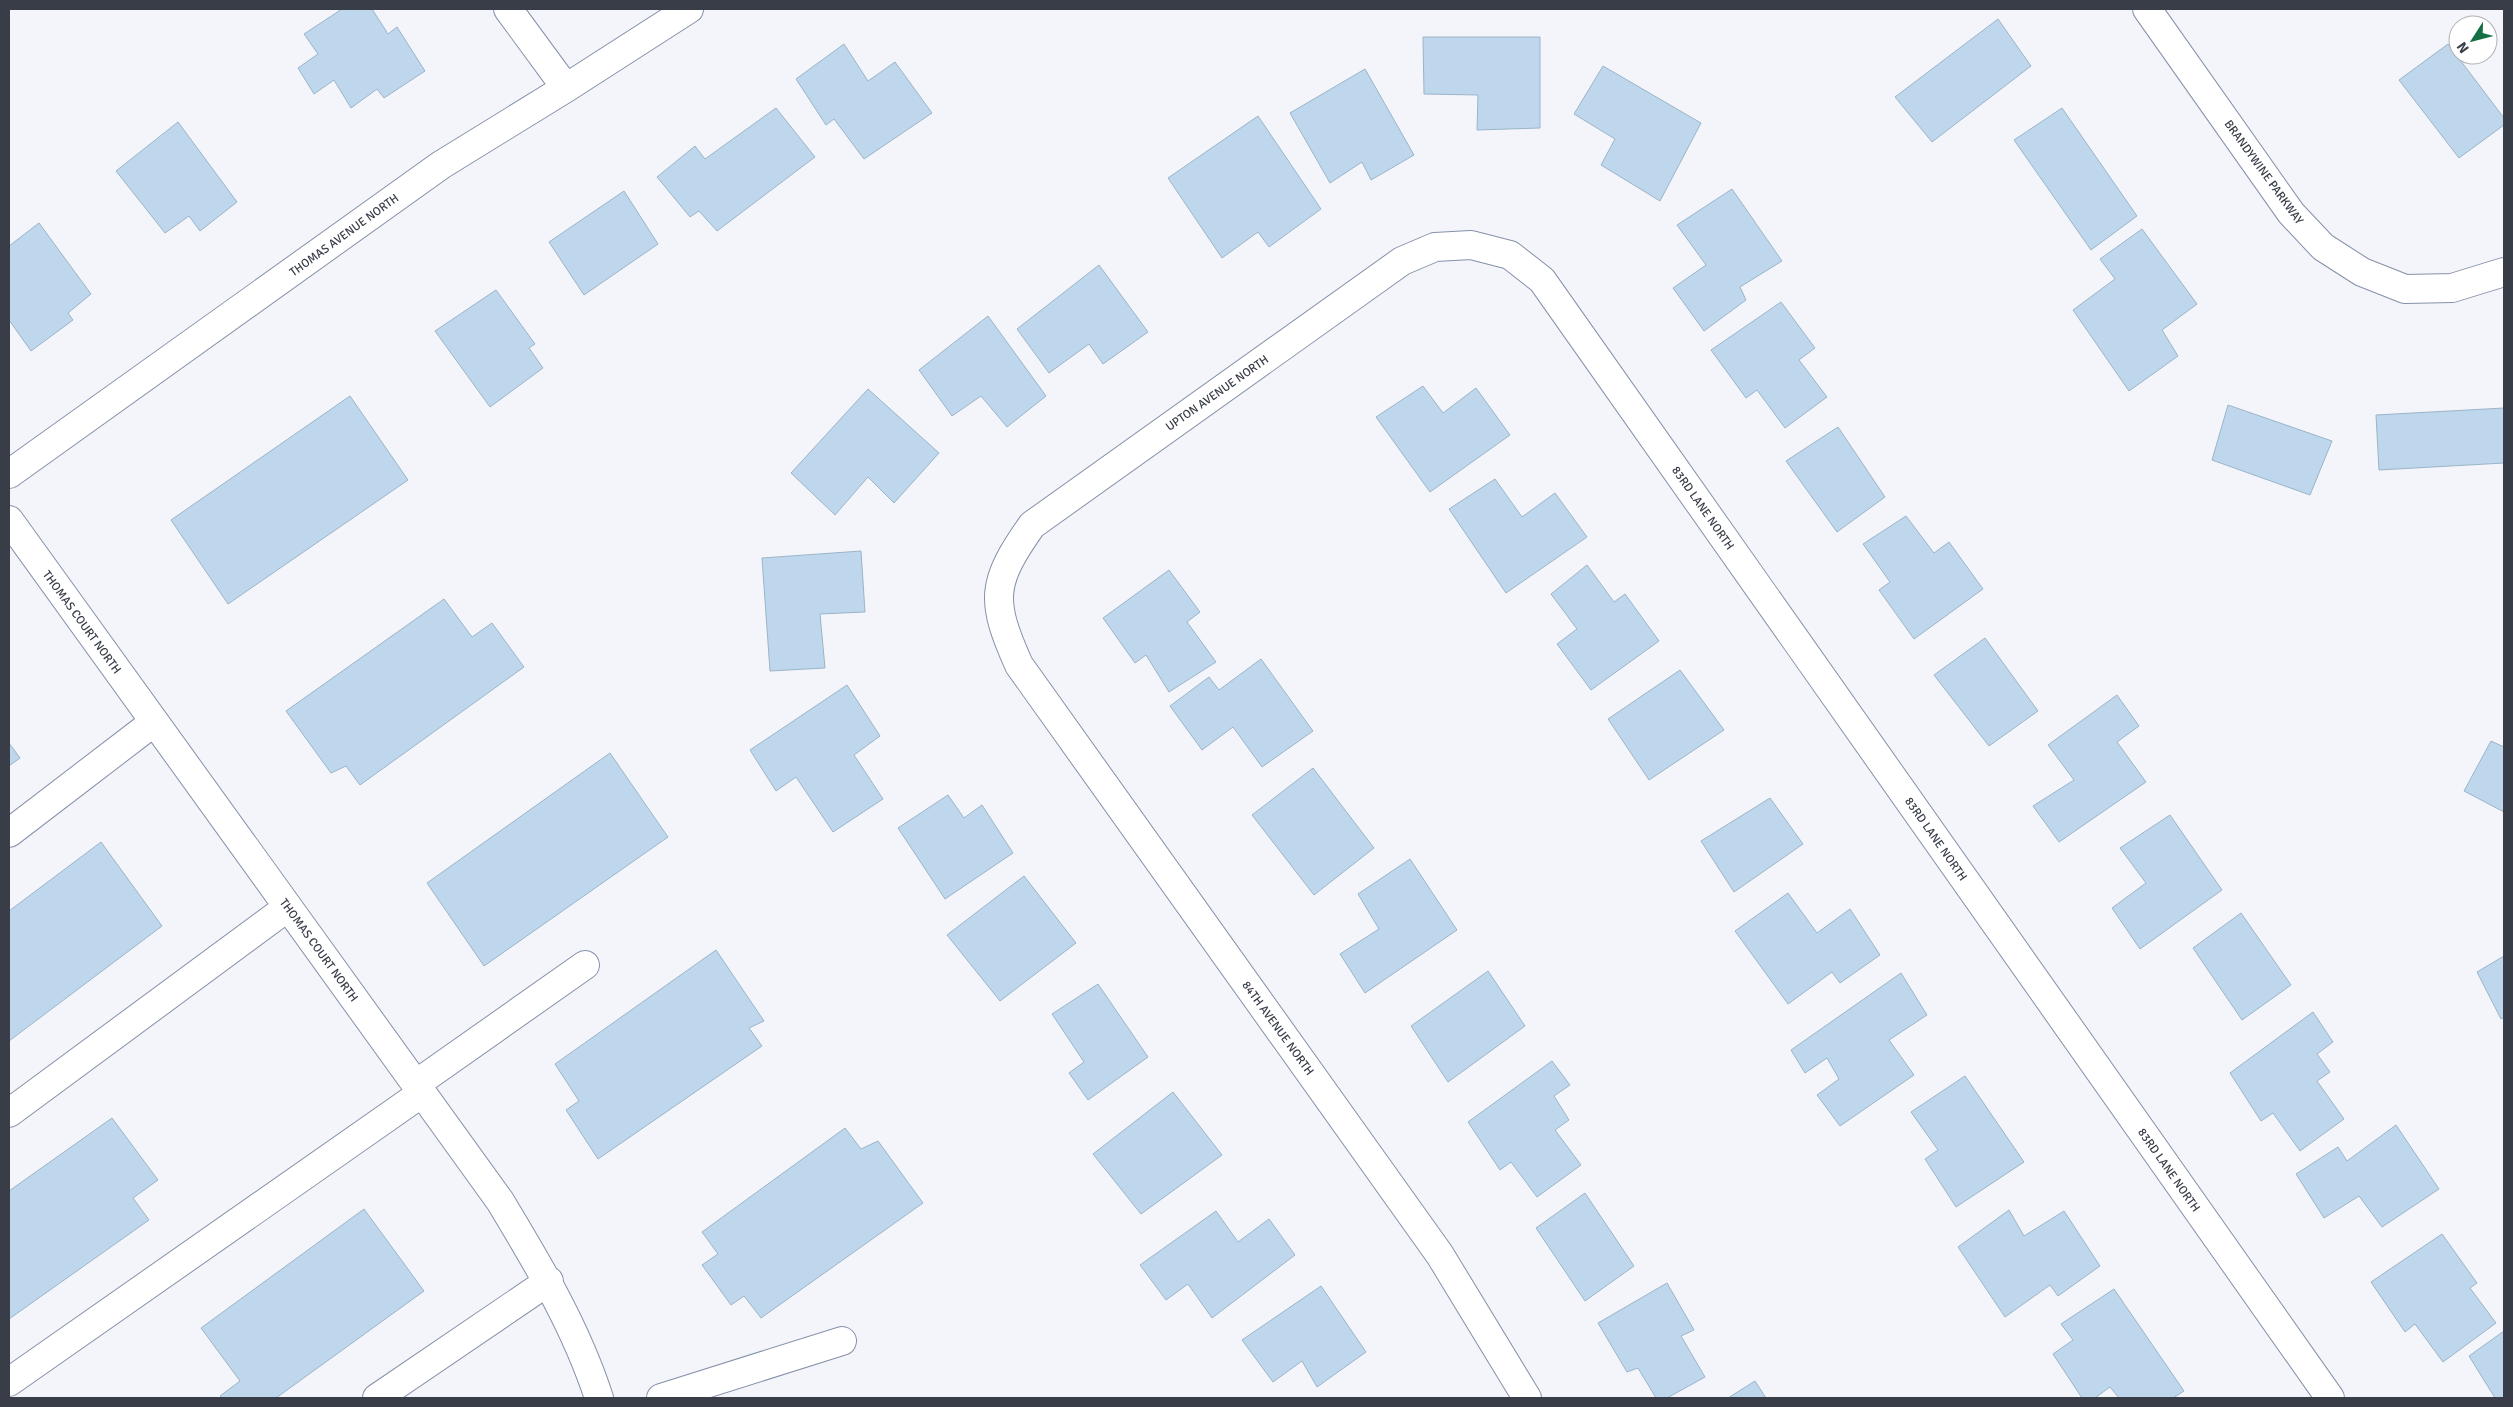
<svg xmlns="http://www.w3.org/2000/svg" width="2513" height="1407" viewBox="0 0 2513 1407" font-family="Signika,sans-serif">
	<rect width="100%" height="100%" fill="#f3f5fb"/>
	<!-- building -->
	<path fill="#bfd7ec" stroke="#9cb4c8" d="M342,9h30l16,25 9,-7 28,44 -41,27 -7,-9 -26,19 -17,-28 -20,14 -16,-26 20,-14 -14,-20z
		M1998,19l33,47 -99,76 -37,-45z
		M1423,37h117v91l-63,2 1,-35 -54,-1z
		M844,44l24,37 27,-19 37,51 -68,46 -30,-40 -8,6 -30,-46z
		M2448,44l56,74v7l-45,33 -60,-78z
		M1603,66l98,57 -41,78 -59,-36 14,-26 -41,-25z
		M1365,69l49,86 -43,25 -9,-18 -32,21 -40,-70z
		M776,108l39,49 -98,74 -18,-20 -9,6 -33,-40 38,-31 10,13z
		M2062,108l75,108 -46,34 -77,-110z
		M1258,116l63,93 -52,38 -11,-15 -36,26 -54,-80z
		M178,122l59,80 -37,29 -11,-15 -24,17 -49,-62z
		M1732,189l50,72 -42,26 6,13 -42,31 -31,-43 33,-23 -29,-40z
		M624,191l34,53 -74,51 -35,-53z
		M39,223l52,71 -23,19 5,7 -42,31 -22,-31v-74z
		M2142,229l55,75 -35,26 16,26 -49,35 -56,-81 42,-31 -15,-20z
		M1099,265l49,67 -45,32 -14,-20 -40,29 -32,-44z
		M496,290l39,54 -6,4 14,20 -53,39 -55,-76z
		M1781,302l34,46 -16,12 28,37 -42,31 -28,-38 -11,8 -35,-48z
		M988,316l58,80 -39,31 -26,-31 -29,20 -33,-46z
		M1423,386l20,27 33,-25 34,47 -80,57 -54,-75z
		M868,389l71,64 -45,50 -26,-26 -33,38 -44,-42z
		M350,396l58,84 -180,124 -57,-84z
		M2228,405l104,36 -22,54 -98,-35z
		M2504,408v55l-125,7 -3,-55z
		M1838,427l47,70 -48,35 -51,-71z
		M1495,479l27,38 33,-24 32,44 -81,56 -57,-84z
		M1906,516l28,37 15,-11 34,47 -69,50 -35,-49 11,-8 -27,-38z
		M861,551l4,61 -45,2 5,54 -55,3 -8,-113z
		M1587,565l27,37 11,-8 34,47 -68,49 -34,-46 20,-15 -26,-35z
		M1169,570l31,42 -13,10 29,40 -47,30 -23,-37 -11,8 -32,-45z
		M444,599l28,38 20,-14 32,44 -164,118 -14,-19 -15,7 -45,-62z
		M1985,638l53,73 -49,35 -55,-71z
		M1261,659l52,72 -51,36 -29,-40 -31,23 -32,-44 39,-29 10,13z
		M1680,670l44,60 -75,50 -41,-61z
		M847,685l33,51 -26,19 29,44 -50,33 -37,-55 -20,14 -26,-41z
		M2117,695l22,31 -22,16 29,40 -87,60 -26,-36 41,-26 -26,-35z
		M2491,741l13,6v65l-40,-21z
		M9,743l11,15 -11,8z
		M610,753l58,84 -184,129 -57,-83z
		M1313,768l61,80 -60,47 -62,-80z
		M948,795l16,23 18,-13 31,48 -68,46 -47,-71z
		M1770,798l33,46 -69,48 -33,-51z
		M2170,815l52,75 -82,59 -28,-41 34,-25 -26,-35z
		M101,842l61,84 -153,115v-130z
		M1410,859l47,71 -92,63 -25,-39 39,-25 -21,-35z
		M1024,876l52,67 -76,58 -53,-66z
		M1788,893l29,40 33,-24 30,46 -40,28 -8,-11 -44,32 -53,-73z
		M2241,913l50,72 -49,35 -49,-72z
		M716,950l48,71 -15,7 13,18 -164,113 -32,-49 13,-9 -24,-37z
		M2504,956v61l-3,2 -24,-47z
		M1488,971l37,55 -77,56 -37,-56z
		M1901,973l26,42 -38,25 25,35 -74,51 -23,-31 22,-16 -12,-21 -22,15 -14,-23z
		M1098,984l50,73 -60,43 -19,-27 15,-11 -32,-48z
		M2313,1012l20,30 -16,12 13,18 -13,9 27,38 -44,32 -27,-38 -12,8 -31,-48z
		M1552,1061l18,24 -16,11 15,24 -14,10 26,35 -44,32 -26,-35 -11,8 -32,-48z
		M1965,1076l59,86 -68,45 -31,-48 13,-9 -27,-38z
		M1173,1092l49,63 -81,59 -48,-60z
		M112,1118l46,62 -25,18 16,22 -140,99v-128z
		M2396,1125l43,64 -57,38 -23,-31 -35,22 -28,-44 42,-27 9,14z
		M845,1128l16,21 17,-8 45,62 -162,115 -17,-22 -13,9 -29,-40 16,-11 -16,-22z
		M1585,1193l49,73 -49,35 -49,-73z
		M364,1209l60,82 -148,107h-54l-2,-2 20,-15 -39,-53z
		M2009,1210l15,26 40,-25 36,55 -42,30 -8,-11 -45,32 -47,-70z
		M1216,1211l22,31 31,-23 26,36 -83,63 -24,-34 -22,16 -26,-35z
		M2442,1234l35,49 -7,5 26,35 -53,39 -28,-38 -10,8 -34,-50z
		M1667,1283l27,47 -13,6 24,41 -38,21h-11l-18,-30 -11,4 -29,-49z
		M1321,1286l45,66 -49,35 -15,-26 -29,21 -31,-42z
		M2114,1289l70,102 -11,7h-54l-9,-11 -15,11h-13l-29,-44 20,-14 -12,-16z
		M2504,1331v67h-9l-26,-42z
		M1755,1381l11,17h-38z"/>
	<g fill="none" stroke-linecap="round" stroke-linejoin="round">
		<!-- minor casing -->
		<g stroke="#8591a9" stroke-width="30">
			<path id="minor" d="M508,9l58,79
				M2147,9l144,204 32,34 39,25 43,17 47,-1 52,-16
				M9,474l432,-309 125,-77 123,-79
				M9,520l491,681c38,63 76,126 99,197
				M9,833l145,-111
				M416,1084l169,-119
				M9,1113l279,-206
				M9,1382l413,-289
				M377,1398l172,-117
				M661,1398l181,-57
				M1527,1398l-87,-143 -421,-590c-29,-65 -28,-82 13,-140l370,-264 33,-14 36,-2 39,10 32,25 788,1118"/>
		</g>
		<!-- minor -->
		<use href="#minor" stroke="#fff" stroke-width="28"/>
	</g>
	<g text-anchor="middle" stroke-width="4" stroke-linejoin="round" paint-order="stroke">
		<!-- street labels -->
		<g font-size="12" fill="#383d47" stroke="#fff">
			<text transform="translate(2264 172) rotate(54)" y="4">BRANDYWINE PARKWAY</text>
			<text transform="translate(344 235) rotate(-36)" y="4">THOMAS AVENUE NORTH</text>
			<text transform="translate(1217 393) rotate(-35)" y="4">UPTON AVENUE NORTH</text>
			<text transform="translate(1703 508) rotate(55)" y="4">83RD LANE NORTH</text>
			<text transform="translate(82 622) rotate(54)" y="4">THOMAS COURT NORTH</text>
			<text transform="translate(1936 839) rotate(55)" y="4">83RD LANE NORTH</text>
			<text transform="translate(319 950) rotate(54)" y="4">THOMAS COURT NORTH</text>
			<text transform="translate(1278 1028) rotate(54)" y="4">84TH AVENUE NORTH</text>
			<text transform="translate(2169 1170) rotate(55)" y="4">83RD LANE NORTH</text>
		</g>
	</g>
	<!-- border -->
	<rect width="2513" height="1407" fill="none" stroke="#383d47" stroke-width="20"/>
	<!-- north arrow -->
	<g transform="translate(2473 40) rotate(234)"><circle r="24" fill="#ffffff" stroke="#afb1b5"/>
	<path d="M0-4L9 19L0 12L-9 19Z" fill="#156f43"/>
	<text y="-8" font-size="14" font-weight="bold" text-anchor="middle" fill="#383d47">N</text>
	</g>
</svg>
